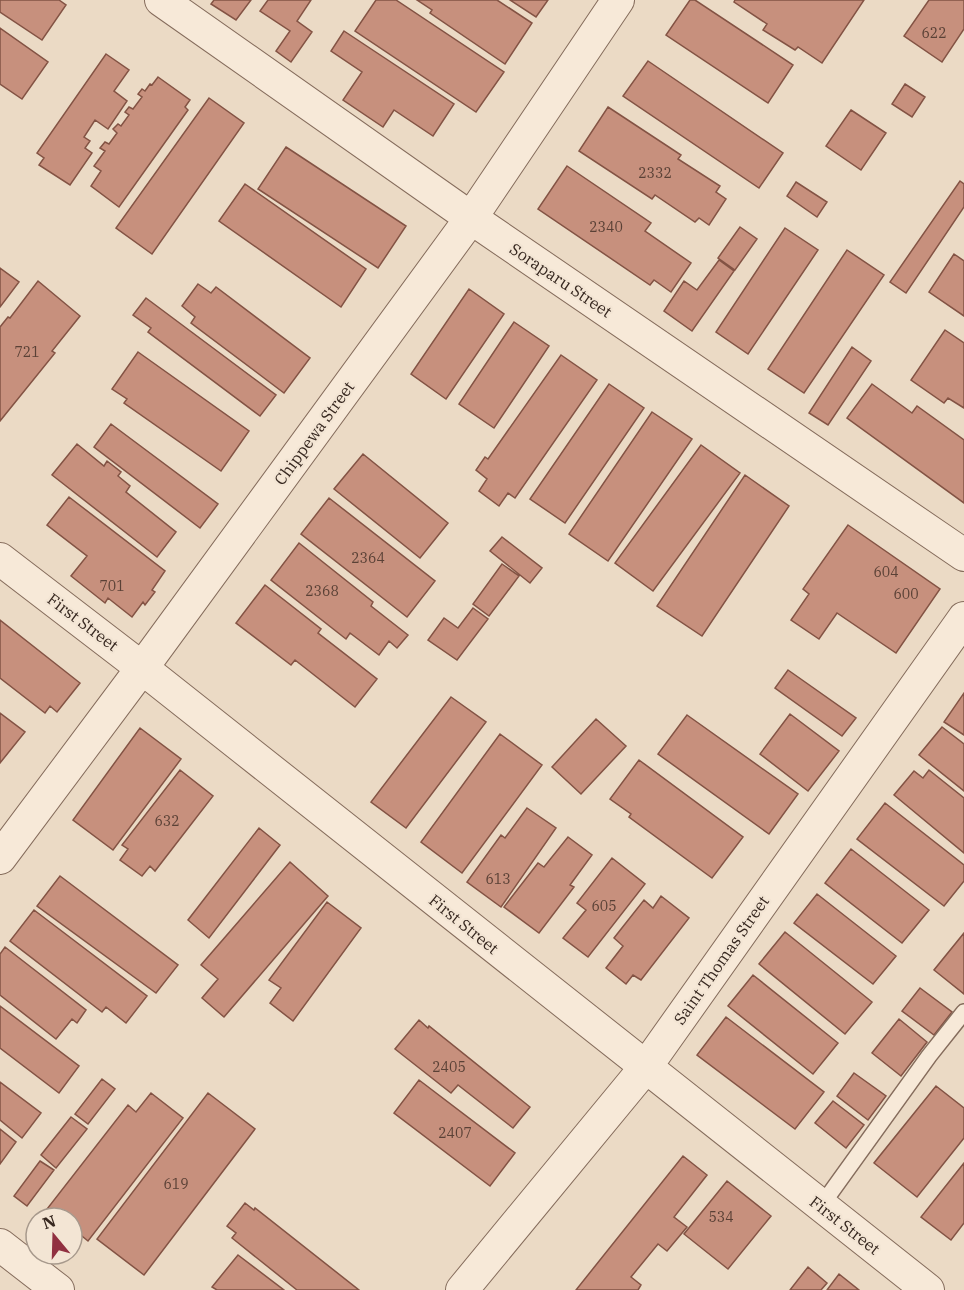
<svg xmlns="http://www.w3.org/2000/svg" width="964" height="1290" viewBox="0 0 964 1290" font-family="'IBM Plex Serif',serif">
	<rect width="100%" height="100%" fill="#ebdac5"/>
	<!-- building -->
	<path fill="#c7907d" stroke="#835344" stroke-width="1.5" d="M0,0h59l7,5 -24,35 -42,-28z
		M214,0h37l-15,20 -25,-16z
		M268,0h43l-14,21 15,11 -21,30 -15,-11 14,-20 -30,-20z
		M376,0h20l108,72 -28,40 -121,-81z
		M417,0h80l35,23 -27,41 -75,-51 2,-3z
		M510,0h38l-12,17z
		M690,0h5l98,65 -25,38 -102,-68z
		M735,0h129l-42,63 -24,-16 -3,3 -32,-20 4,-6 -33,-22z
		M929,0h35v29l-22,33 -38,-26z
		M0,28l48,34 -26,37 -22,-15z
		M344,31l110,73 -21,32 -39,-26 -11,17 -40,-27 19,-28 -31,-21z
		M106,54l23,16 -15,21 13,10 -19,28 -13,-9 -11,17 6,4 -5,7 7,5 -22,32 -31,-20 5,-7 -7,-5z
		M648,61l135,92 -24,35 -136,-92z
		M158,77l32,23 -5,7 3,3 -69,97 -28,-21 10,-15 -7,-5 11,-15 -5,-3 5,-6 4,2 8,-11 -4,-4 5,-5 3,2 8,-11 -4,-3 4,-5 4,2 9,-12 -4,-3 4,-5 3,2 5,-7 2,1z
		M905,84l20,13 -13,20 -20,-13z
		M209,98l35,25 -92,131 -36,-26z
		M608,107l73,48 -3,4 42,27 -4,6 10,7 -17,26 -10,-7 -4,4 -40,-27 -3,4 -73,-48z
		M851,110l35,23 -25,37 -35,-24z
		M286,147l120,79 -28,42 -120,-79z
		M567,166l84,57 -6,8 46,32 -20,29 -17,-12 -4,5 -112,-76z
		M960,181l4,3v23l-58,86 -16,-11z
		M796,182l31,20 -10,15 -30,-21z
		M245,184l121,85 -25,38 -122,-86z
		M740,227l17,12 -22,31 -17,-12z
		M785,228l33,22 -70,104 -32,-22z
		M847,250l37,25 -80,118 -36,-24z
		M954,254l10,7v55l-35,-24z
		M719,260l15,11 -42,60 -28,-20 20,-30 13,9z
		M0,268l19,14 -19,25z
		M38,281l42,35 -28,35 3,2 -55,68v-94l8,-10 2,1z
		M198,284l13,9 5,-6 94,71 -26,35 -93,-70 4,-6 -13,-11z
		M469,289l35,25 -58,85 -35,-25z
		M146,298l130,97 -16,21 -112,-84 3,-4 -18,-13z
		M514,322l35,24 -55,82 -35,-24z
		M945,330l19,13v65l-16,-10 -4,5 -33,-23z
		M852,347l19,14 -43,64 -19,-12z
		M138,352l111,79 -28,40 -97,-68 3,-4 -15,-10z
		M561,355l36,25 -82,118 -7,-5 -9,13 -20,-15 8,-12 -11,-9 9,-13 3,2z
		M609,384l35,24 -79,115 -35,-24z
		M872,384l40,29 5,-7 47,34v63l-117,-85z
		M652,412l40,27 -84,122 -39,-27z
		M111,424l107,80 -18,24 -106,-81z
		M77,444l27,22 3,-5 14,11 -3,4 12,10 -4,6 50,40 -19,25 -105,-82z
		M701,445l39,28 -87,118 -38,-28z
		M363,454l85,69 -28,35 -86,-69z
		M745,475l44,31 -87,130 -45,-30z
		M69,497l96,74 -13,19 3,2 -10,13 -2,-3 -11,15 -24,-19 -3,5 -34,-27 16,-20 -40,-31z
		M329,498l106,83 -28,36 -106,-83z
		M848,525l92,64 -44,64 -59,-40 -18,26 -28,-19 18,-26 -6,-5z
		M502,537l40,31 -12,15 -40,-32z
		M299,543l74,59 -2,4 37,29 -11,13 -8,-7 -10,14 -29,-22 -4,6 -75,-59z
		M502,564l17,12 -30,40 -16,-12z
		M265,585l56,44 -3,4 59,46 -22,28 -60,-47 -4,5 -55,-42z
		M473,608l15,11 -31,41 -29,-20 16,-22 14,10z
		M0,620l80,63 -23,29 -7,-6 -5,7 -45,-35z
		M788,670l68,48 -14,18 -67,-48z
		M964,693v42l-20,-13z
		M451,697l35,25 -80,106 -35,-26z
		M0,713l25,19 -25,31z
		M790,714l49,37 -31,40 -48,-37z
		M687,715l111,79 -29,40 -111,-80z
		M596,719l30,27 -45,48 -29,-27z
		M942,727l22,17v47l-45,-36z
		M140,728l41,31 -68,91 -40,-30z
		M500,734l42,31 -80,108 -41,-31z
		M639,760l104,77 -31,41 -83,-61 2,-3 -21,-15z
		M180,770l33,26 -58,75 -5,-5 -8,10 -22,-16 8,-11 -6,-4z
		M929,770l35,28v55l-70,-58 20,-24 9,7z
		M885,803l79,62v16l-20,25 -87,-67z
		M527,808l29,20 -55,79 -34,-25 34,-47 4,3z
		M259,828l21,17 -71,93 -21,-18z
		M568,837l24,18 -22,30 4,2 -35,46 -35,-26 34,-44 6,4z
		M851,849l78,61 -27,33 -77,-60z
		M612,858l33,26 -57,73 -25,-19 23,-28 -9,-7z
		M290,862l38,34 -104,121 -22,-19 16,-19 -17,-14z
		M60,876l118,89 -22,28 -119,-87z
		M817,894l79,62 -23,28 -79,-61z
		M661,896l28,22 -48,62 -8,-5 -7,9 -20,-16 17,-22 -9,-8 30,-38 9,8z
		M327,902l34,26 -68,93 -23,-18 11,-15 -12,-8z
		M34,910l113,86 -21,27 -20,-16 -4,5 -92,-71z
		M785,932l87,70 -27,32 -86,-70z
		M964,933v61l-30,-24z
		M5,947l81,63 -9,13 -5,-4 -16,20 -56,-44v-41z
		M753,975l85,68 -25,31 -85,-68z
		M920,988l32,24 -18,23 -32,-24z
		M0,1006l79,60 -20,27 -59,-45z
		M726,1017l98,75 -29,37 -98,-74z
		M899,1019l28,23 -26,34 -29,-23z
		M419,1020l9,8 1,-2 101,81 -17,21 -55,-43 -7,8 -56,-44z
		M854,1073l32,23 -18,24 -31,-24z
		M102,1079l13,10 -27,35 -13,-10z
		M419,1080l96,73 -25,33 -96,-73z
		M0,1082l41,31 -19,25 -22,-18z
		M936,1086l28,22v30l-47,59 -43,-34z
		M151,1093l32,25 -95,123 -16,-13v-10h-13l-12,-9 81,-104 8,7z
		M208,1093l47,36 -111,146 -47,-36z
		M833,1101l31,24 -18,23 -31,-25z
		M71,1117l16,12 -31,39 -15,-13z
		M0,1129l16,13 -16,22z
		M683,1156l24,19 -33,42 13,10 -20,24 -9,-7 -27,33 10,8 -3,5h-62z
		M40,1161l14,9 -27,36 -13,-10z
		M964,1163v60l-13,17 -30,-23z
		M727,1181l44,35 -43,53 -44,-35z
		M245,1203l9,7 1,-2 104,82h-62l-65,-52 4,-5 -9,-7z
		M238,1255l46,35h-67l-5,-3z
		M808,1267l19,16 -6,7h-31z
		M839,1274l20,16h-32z"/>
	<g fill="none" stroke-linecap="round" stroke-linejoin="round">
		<!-- lane casing -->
		<g stroke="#856c5c" stroke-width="18">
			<path id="lane" d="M821,1206l108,-150 35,-44"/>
		</g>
		<!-- street casing -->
		<g stroke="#856c5c" stroke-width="34">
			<path id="street" d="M161,0l310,218 493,337
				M0,559l142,109 786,622
				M0,858l142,-190 329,-450 147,-218
				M0,1245l58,45
				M462,1290l183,-222 319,-450"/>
		</g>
		<!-- lane -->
		<use href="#lane" stroke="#f7e9d8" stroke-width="15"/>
		<!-- street -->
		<use href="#street" stroke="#f7e9d8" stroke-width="32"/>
	</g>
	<g text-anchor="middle" stroke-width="4.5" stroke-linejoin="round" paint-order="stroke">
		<!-- number labels -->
		<g font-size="14" fill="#5a4136">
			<text x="934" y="38">622</text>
			<text x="655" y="178">2332</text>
			<text x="606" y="232">2340</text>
			<text x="27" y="357">721</text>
			<text x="368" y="563">2364</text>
			<text x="886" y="577">604</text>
			<text x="112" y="591">701</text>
			<text x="322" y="596">2368</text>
			<text x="906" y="599">600</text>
			<text x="167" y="826">632</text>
			<text x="498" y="884">613</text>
			<text x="604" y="911">605</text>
			<text x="449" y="1072">2405</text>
			<text x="455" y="1138">2407</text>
			<text x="176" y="1189">619</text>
			<text x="721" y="1222">534</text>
		</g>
		<!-- street labels -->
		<g font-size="16" fill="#36271f" stroke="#f3e5d4">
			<text transform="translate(561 280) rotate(34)" y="6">Soraparu Street</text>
			<text transform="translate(314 433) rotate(-54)" y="6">Chippewa Street</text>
			<text transform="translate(83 622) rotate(37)" y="6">First Street</text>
			<text transform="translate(464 924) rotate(39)" y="6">First Street</text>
			<text transform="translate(721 960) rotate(-55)" y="6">Saint Thomas Street</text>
			<text transform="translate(845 1225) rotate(38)" y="6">First Street</text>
		</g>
	</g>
	<!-- north arrow -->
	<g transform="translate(54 1236) rotate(341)"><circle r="28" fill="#f3e5d4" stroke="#a7998c" stroke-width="1.5"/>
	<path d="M0-4.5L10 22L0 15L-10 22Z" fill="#913040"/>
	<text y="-9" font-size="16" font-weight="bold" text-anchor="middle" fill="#36271f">N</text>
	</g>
</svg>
